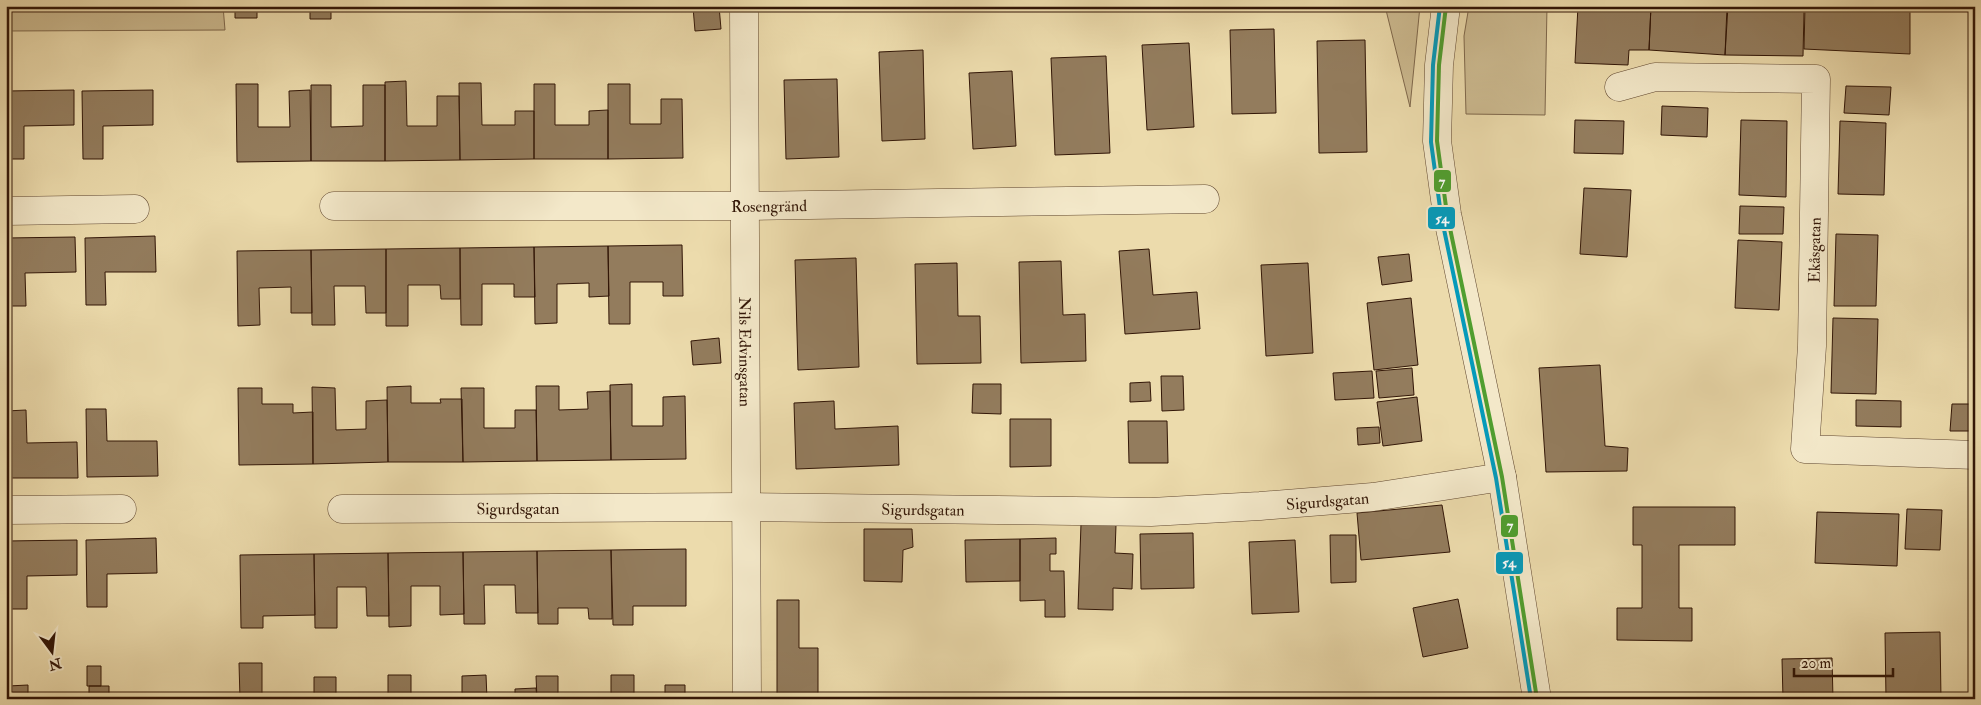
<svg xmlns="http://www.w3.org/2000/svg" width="1981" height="705" viewBox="0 0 1981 705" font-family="'IM FELL Double Pica',serif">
	<rect width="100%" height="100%" fill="#ecdbac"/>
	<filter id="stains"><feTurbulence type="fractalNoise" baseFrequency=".004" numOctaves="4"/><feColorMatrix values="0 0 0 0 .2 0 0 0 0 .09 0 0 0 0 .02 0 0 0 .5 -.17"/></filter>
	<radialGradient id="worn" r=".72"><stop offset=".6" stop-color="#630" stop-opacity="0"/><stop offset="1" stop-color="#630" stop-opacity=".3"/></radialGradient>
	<!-- green -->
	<path fill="#ccba90" stroke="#7f684c" d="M6,6h217l2,24 -219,1z
		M1385,6h35l-10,101z
		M1469,6h78l-2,109 -79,-1 -2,-78z"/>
	<!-- building -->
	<path fill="#937c5d" stroke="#321607" d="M235,6h22v12h-22z
		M310,6h21v13h-21z
		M719,6l2,23 -26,2 -2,-24z
		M1578,6h73l-2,44h-20l-1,15 -53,-2z
		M1651,6l76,1 -2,48 -76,-5z
		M1728,6h46v5h30l-1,45 -78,-1z
		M1805,6h105v48l-106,-5z
		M1274,29l2,84 -44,1 -2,-84z
		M1365,40l2,112 -48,1 -2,-112z
		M1189,43l5,84 -47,3 -5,-85z
		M923,50l2,89 -43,2 -3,-89z
		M1106,56l4,97 -55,2 -4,-97z
		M1012,71l4,75 -43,3 -4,-76z
		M837,79l2,78 -53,2 -2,-79z
		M406,81l1,45h30v-30h22l1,64 -75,1v-79z
		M459,83h22l1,42h33v-14h19v48l-74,1z
		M236,84h22v43h32l-1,-36 21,-1 1,71 -74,1z
		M534,84h21v41h34v-14l19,-1v49h-74z
		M608,84h22v40h31v-25h21l1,59 -75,1z
		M311,85h20v42l32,-1v-41h22v76h-74z
		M1846,86l45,1 -2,28 -45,-2z
		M74,90v35l-50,1v33h-18v-68z
		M153,90v35l-50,1v33h-20l-1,-68z
		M1662,106l46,2 -1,29 -46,-2z
		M1575,120l49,1 -1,33 -49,-1z
		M1741,120l46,1 -1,76 -47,-2z
		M1840,121l46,2 -2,72 -46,-1z
		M1584,188l47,2 -4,67 -47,-3z
		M1740,206l44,1 -1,27h-44z
		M1836,234l42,1 -2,71h-42z
		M155,236l1,36h-51l1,33h-20l-1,-67z
		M75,237l1,35 -51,1 1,33h-20v-68z
		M1738,240l44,2 -3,68 -44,-2z
		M682,245l1,51h-20v-14h-33v42h-21l-1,-78z
		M608,246l1,50 -20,1v-14l-32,1v39l-22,1 -1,-77z
		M534,247l1,50h-21v-13h-32v41h-21l-1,-77z
		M460,248v51h-19l-1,-14h-32v41h-22v-77z
		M386,249v64h-20l-1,-27h-31l1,39h-23l-1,-75z
		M1149,249l4,46 44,-3 3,37 -75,5 -6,-83z
		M311,250l1,63h-21v-26l-32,1 1,37 -22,1 -1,-75z
		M1409,254l3,27 -30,4 -4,-28z
		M856,258l3,109 -61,3 -3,-110z
		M1061,261l2,54 22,-1 1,47 -65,2 -2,-101z
		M957,263l1,53h22l1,47 -64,1 -2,-100z
		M1308,263l5,90 -47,3 -5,-91z
		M1411,298l7,67 -44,5 -7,-67z
		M1833,318l45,1 -2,75 -45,-1z
		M719,338l2,25 -28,2 -2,-24z
		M1600,365l5,81 23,2 -1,23 -81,1 -7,-104z
		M1412,368l2,27 -35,3 -3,-27z
		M1372,371l2,27 -39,2 -2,-27z
		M1161,376h22l1,34 -22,1z
		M1150,382l1,19 -21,1v-19z
		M632,384v42h31v-29l22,-1 1,63 -75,1 -1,-75z
		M973,384h28v30l-29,-1z
		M411,386v17h30l-1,-4h22l1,63h-75l-1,-75z
		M536,386h23v24l29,-1 -1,-17 23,-1 1,69 -74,1z
		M312,387l23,1 1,42 30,-1v-28l21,-1 1,62 -75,2z
		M238,388h24v16h31v9l20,-1v52l-74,1z
		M461,388h23v40h31v-18h21l1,51 -74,1z
		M1417,397l5,44 -39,5 -6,-44z
		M1856,400l45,1v26l-45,-1z
		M834,401l1,28 63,-3 1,39 -103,4 -2,-66z
		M1952,404h23v27h-25z
		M86,409h20l1,32h50l1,35 -71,1z
		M26,410l1,33 50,-1 1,36h-71l-1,-67z
		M1010,419h41v47l-41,1z
		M1128,421h39l1,42h-39z
		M1379,427l1,16 -22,2 -1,-17z
		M1442,505l8,47 -89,8 -4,-47z
		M1633,507h102v38h-56v63h13v33l-75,-1v-32h25v-63h-9z
		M1907,509l35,1 -2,40 -35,-1z
		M1817,512l82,2 -2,52 -82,-3z
		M1081,524l35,1 -1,28 18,1 -1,35 -19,-1v22l-35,-1z
		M864,529h48l1,18 -10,3 -1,32 -38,-1z
		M1193,533l1,55 -53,1 -1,-55z
		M1330,535h26v47l-25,1z
		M156,538l1,35 -50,1v33h-20l-1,-67z
		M1056,538v16h-6v17h14l1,46h-20v-17l-25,1v-62z
		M1020,539v42l-54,1 -1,-42z
		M77,540v35l-50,1v33h-20l-1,-68z
		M1295,540l4,72 -47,2 -3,-72z
		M686,549v57h-53v19h-20l-2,-75z
		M611,550l1,69h-23l-1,-11h-30v16h-20l-1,-73z
		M537,551l1,62h-22l-1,-28h-31l1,39h-21l-1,-72z
		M463,552l1,62 -24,1v-29h-29v40l-22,1 -1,-74z
		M388,553l1,63h-22l-1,-29h-29v41h-22l-1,-74z
		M314,554l1,61 -52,1v12h-22l-1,-73z
		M1458,599l10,49 -45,9 -10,-49z
		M777,600h22v48h19v51h-41z
		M1940,632l1,67h-55l-1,-66z
		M1832,658l1,41h-50l-1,-40z
		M239,663h23v36h-22z
		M87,666h14v20h-14z
		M388,675h23v24h-23z
		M486,675l1,24h-25v-23z
		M611,675h23v24h-23z
		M536,676h22v23h-21z
		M314,677h22v22h-22z
		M28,685v14h-20v-13z
		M665,685h20v14h-20z
		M89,686h20v13h-20z
		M536,688l1,11h-22v-10z"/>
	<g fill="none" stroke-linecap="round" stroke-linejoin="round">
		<!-- minor casing -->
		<g stroke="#604730" stroke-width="29">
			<g id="minor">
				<path id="s1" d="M744,6l3,693"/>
				<path d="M1446,6l-7,59 -2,76 10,73 55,263 35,222"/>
				<path d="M1619,87l36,-10 161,2 -4,267 -7,103 170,6"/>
				<path id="s2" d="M334,206h410l461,-7"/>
				<path d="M6,211l129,-2"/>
				<path id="s3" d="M342,509l404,-2 405,5 109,-6 113,-9 129,-20"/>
				<path d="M6,510l116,-1"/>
			</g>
		</g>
		<!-- minor -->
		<use href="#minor" stroke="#f3e8c9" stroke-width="28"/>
		<!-- bus-1 casing -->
		<g stroke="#f3e8c9" stroke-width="8">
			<path id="bus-1" d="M1446,6l-7,59 -2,76 10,73 55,263 35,222"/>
		</g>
		<!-- bus-2 casing -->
		<g stroke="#f3e8c9" stroke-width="8">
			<path id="bus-2" d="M1440,6l-7,59 -2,77 10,73 55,263 35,221"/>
		</g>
		<!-- bus-1 -->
		<use href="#bus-1" stroke="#509e2f" stroke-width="4"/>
		<!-- bus-2 -->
		<use href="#bus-2" stroke="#059aba" stroke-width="4"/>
	</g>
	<g text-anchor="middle" stroke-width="4" stroke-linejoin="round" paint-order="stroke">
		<!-- street labels -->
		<g font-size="16" fill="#321607" stroke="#f3e8c9">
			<text dy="6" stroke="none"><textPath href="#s2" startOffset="435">Rosengränd</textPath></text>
			<text transform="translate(1814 250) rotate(-89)" y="6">Ekåsgatan</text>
			<text dy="6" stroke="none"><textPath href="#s1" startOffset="346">Nils Edvinsgatan</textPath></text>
			<text dy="6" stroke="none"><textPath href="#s3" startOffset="986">Sigurdsgatan</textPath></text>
			<text dy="6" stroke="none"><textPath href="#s3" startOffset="176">Sigurdsgatan</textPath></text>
			<text dy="6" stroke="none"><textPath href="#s3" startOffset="581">Sigurdsgatan</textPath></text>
		</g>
	</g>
	<g stroke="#f3e8c9" stroke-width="2">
		<rect x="1433" y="169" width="19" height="24" rx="5" fill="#509e2f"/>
		<rect x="1427" y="206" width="29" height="24" rx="5" fill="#059aba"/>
		<rect x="1500" y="514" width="19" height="24" rx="5" fill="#509e2f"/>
		<rect x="1495" y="551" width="29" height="24" rx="5" fill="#059aba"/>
	</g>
	<g font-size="14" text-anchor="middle" font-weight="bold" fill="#fff">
		<text x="1442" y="186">7</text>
		<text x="1442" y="223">54</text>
		<text x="1510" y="530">7</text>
		<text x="1509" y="567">54</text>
	</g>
	<!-- margin -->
	<rect width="1981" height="705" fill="none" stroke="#ecdbac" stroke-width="25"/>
	<rect x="8" y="8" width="1966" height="690" fill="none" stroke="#321607" stroke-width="2.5"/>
	<rect x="12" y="12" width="1956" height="680" fill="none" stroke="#321607"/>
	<!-- north arrow -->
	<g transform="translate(52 652) rotate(165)" stroke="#f3e8c9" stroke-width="4" paint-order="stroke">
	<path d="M0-4L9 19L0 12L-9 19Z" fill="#321607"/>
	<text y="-8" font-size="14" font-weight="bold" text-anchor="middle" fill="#321607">N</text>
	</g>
	<!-- scale -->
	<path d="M1794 668v8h99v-8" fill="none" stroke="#321607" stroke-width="2.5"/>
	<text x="1801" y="668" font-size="15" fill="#321607" stroke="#f3e8c9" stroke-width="4" paint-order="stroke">20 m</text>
	<rect width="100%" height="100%" filter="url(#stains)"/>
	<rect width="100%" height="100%" fill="url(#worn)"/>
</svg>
